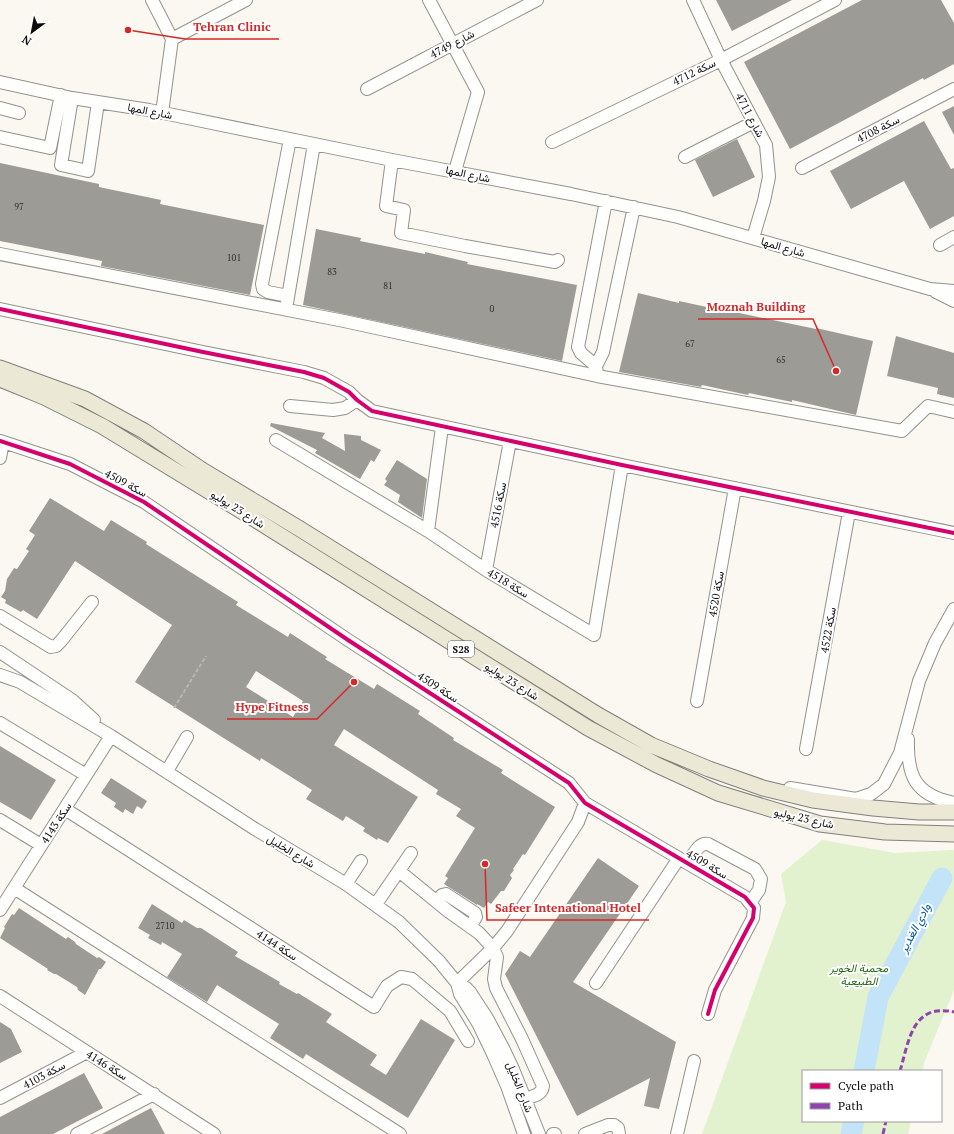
<svg xmlns="http://www.w3.org/2000/svg" width="954" height="1134" viewBox="0 0 954 1134" font-family="'PT Serif',Vazirmatn,serif">
	<rect width="100%" height="100%" fill="#faf8f0"/>
	<!-- green -->
	<path fill="#e2f1ce" d="M822,840l73,13 59,-3v140l-30,73 -1,8h-120v50h108l-3,13h-206l84,-232 -5,-28z"/>
	<g fill="none" stroke-linecap="round" stroke-linejoin="round">
		<!-- river -->
		<path stroke="#c3e3f8" stroke-width="21" d="M864,1071l14,-74 64,-119
			M851,1134l3,-13"/>
	</g>
	<!-- building -->
	<path fill="#9d9b96" fill-rule="evenodd" d="M716,0h76l-60,31z
		M862,0h79l13,23v41l-30,16 -1,-2 -133,71 -46,-87z
		M954,106v29l-12,-23z
		M924,121l27,48 3,-1v48l-24,13 -26,-48 -53,28 -21,-38z
		M737,139l18,38 -42,20 -18,-37z
		M0,163l99,21v3l62,13 -1,4 104,21 -14,70 -149,-29 1,-5 -102,-20z
		M316,229l45,9 -1,3 65,13v-2l43,10 -1,2 110,21 -15,76 -259,-56z
		M638,293l41,10v-2l46,10v-1l91,19v-1l57,13 -17,74 -64,-15v2l-43,-9 -1,2 -46,-10 -1,2 -82,-15z
		M896,336l58,17v45l-17,-4 1,-6 -51,-12z
		M271,423l54,10 -3,5 23,13 -1,-17 17,2v4l20,10 -7,12 -3,-2 -11,19 -45,-26 2,-3 -47,-24z
		M397,460l30,19 -5,39 -24,-16 2,-7 -16,-10 3,-4 -2,-2z
		M50,498l54,33 7,-11 36,22 -1,2 92,58 -2,3 52,32 2,-4 37,24 -2,2 49,30 3,-5 43,27 -2,3 36,24 -1,2 50,30 -2,3 54,34 -30,48 -2,-1 -10,15 1,1 -4,5 2,3 -8,13h-3l-10,13 -3,-2 -4,6 -7,-4v1l-33,-21 4,-6 -3,-2 30,-48 -19,-12 5,-7 -25,-15 2,-4 -94,-61 -10,16 84,52 -30,46 -10,-5 -1,2 -14,-9 2,-3 -19,-12 -3,5 -37,-22 6,-9 -51,-32 -1,3 -125,-79 37,-57 -97,-64 -38,58 -14,-9 -2,2 -16,-9 1,-3 -5,-3 4,-6 2,-12 7,-11 3,1 12,-18 -3,-2 9,-14 -6,-4zM256,671l47,30 -10,16 -47,-30z
		M0,746l56,34 -25,40 -31,-18z
		M111,778l36,23 -5,8 -5,-3 -4,8 -8,-5 -2,4 -9,-6 2,-4 -15,-10z
		M598,858l41,28 -66,96 103,60 -17,67 -15,-3 6,-28 -73,38 -72,-142 15,-23 10,6z
		M152,904l30,19 2,-3 13,8h4l37,24 -3,4 45,26 -1,2 18,10 1,-1 34,21 -6,8 51,33 -7,10 16,10 35,-56 34,21 -47,78 -102,-64 -3,5 -33,-21 9,-14 -62,-39 -10,17 -40,-25 15,-23 -20,-12 -1,3 -13,-7 2,-3 -12,-7z
		M19,908l47,31 2,-2 7,5 1,2 21,14 2,-1 7,5 -5,7h-2l-14,26 -7,-5 -1,-3 -21,-13h-2l-7,-4 1,-1 -48,-31 5,-10 -1,-1 8,-13 2,1z
		M0,1022l11,7 11,23 -22,11z
		M84,1073l19,35 -50,26h-53v-17z
		M151,1108l14,26h-63l30,-16z"/>
	<g fill="none" stroke-linecap="round" stroke-linejoin="round">
		<!-- minor casing -->
		<g stroke="#93928f" stroke-width="14">
			<path id="minor" d="M152,0l20,39 -10,74
				M429,0l49,92 -23,79
				M693,0l28,60 45,85 3,32 -5,24 -11,37
				M172,39l74,-39
				M0,82l72,16 77,12 243,50 179,34 107,23 252,72 24,2
				M367,89l170,-89
				M72,98l-11,67 27,6 10,-69
				M0,108l19,5
				M0,137l50,11 11,-53
				M552,142l169,-82 114,-60
				M685,157l69,-35
				M392,160l-6,46 18,4 -3,23 64,13 90,16 3,-2
				M802,168l152,-79
				M940,245l14,-8
				M0,254l344,67 253,55 305,55 26,-25 26,6
				M936,292l18,9
				M288,296l-20,-4 -5,-3 -1,-5 28,-145
				M287,303l27,-159
				M0,309l203,43 101,20 20,6 25,14 8,8 15,11 250,54 332,68
				M596,366l-15,-13 -3,-6 28,-146
				M597,373l-1,-7 7,-14 31,-145
				M290,406l43,4 12,-2 12,-8
				M276,440l152,91 58,39 108,65 28,-170
				M0,441l70,23 74,38 204,138 221,143 16,20 160,94 9,11 -1,10 -38,72 -7,24
				M0,458l3,-16
				M428,531l14,-104
				M486,570l24,-129
				M0,616l51,31 5,-1 5,-5 31,-39
				M0,652l72,48 22,20
				M0,675l20,7 91,54 144,93 91,55 53,38 40,39 18,22 3,11 18,29 15,31 14,32 17,48
				M697,701l38,-213
				M0,723l86,52
				M908,739c-1,37 7,56 46,64
				M806,749l43,-237
				M167,771l20,-34
				M790,788l66,11 15,-5 13,-10 16,-31 19,-72 16,-38 19,-34
				M65,809l309,198 13,-21 14,-9 11,2 38,32 18,30
				M0,820l41,25
				M688,863c5,-7 10,-21 20,-19l47,25 6,10 -2,11 -9,13
				M399,871l49,40 31,22 14,15 4,9 -3,22 2,9 26,51 21,47c-1,9 -10,10 -18,13
				M346,884l15,-23
				M14,888l386,246
				M437,901l5,-6 4,-1 29,19 1,4 -6,10
				M376,904l35,-51
				M0,910l111,-174
				M457,983l36,-35 14,-17 71,-109 7,-19
				M457,983l9,5 4,4 17,26 16,30 10,21 26,65
				M596,983l83,-125
				M0,996l214,138
				M0,1098l87,-46
				M77,1134l77,-40
				M553,1134h2
				M585,1134l23,-9h6l4,3 1,6
				M677,1134l17,-73"/>
		</g>
		<!-- major casing -->
		<g stroke="#80807c" stroke-width="17">
			<path id="major" d="M0,368l85,31 59,32 58,39 98,59 298,186 53,30 58,24 54,19 50,12 60,8 46,4h35
				M0,379l44,18 58,29 146,89 340,213 69,37 61,28 102,31 65,8 69,2"/>
		</g>
		<!-- path -->
		<path stroke="#b7b7b5" stroke-width="2" stroke-dasharray="4 2" stroke-linecap="butt" d="M174,708l32,-52"/>
		<!-- minor -->
		<use href="#minor" stroke="#fefefd" stroke-width="12"/>
		<!-- major -->
		<use href="#major" stroke="#ece8d6" stroke-width="15"/>
		<!-- quiet -->
		<path stroke="#8e44ad" stroke-width="3" stroke-dasharray="6 3" stroke-linecap="butt" d="M900,1071c9,-30 12,-68 54,-59
			M883,1134l3,-13"/>
		<!-- cycleway casing -->
		<g stroke="#fff" stroke-width="6">
			<path id="cycleway" d="M0,309l203,43 101,20 20,6 25,14 8,8 15,11 250,54 332,68
				M0,441l70,23 74,38 204,138 221,143 16,20 160,94 9,11 -1,10 -38,72 -7,24"/>
		</g>
		<!-- cycleway -->
		<use href="#cycleway" stroke="#d6006c" stroke-width="4"/>
	</g>
	<g text-anchor="middle" stroke-width="4" stroke-linejoin="round" paint-order="stroke">
		<!-- number labels -->
		<g font-size="9" fill="#30302e">
			<text x="19" y="210">97</text>
			<text x="234" y="261">101</text>
			<text x="332" y="275">83</text>
			<text x="388" y="289">81</text>
			<text x="492" y="312">0</text>
			<text x="690" y="347">67</text>
			<text x="781" y="363">65</text>
			<text x="165" y="929">2710</text>
		</g>
		<!-- shield labels -->
		<rect fill="#fff" stroke="#555" stroke-width="1" x="448" y="641" width="26" height="16" rx="3"/>
		<g font-size="10" font-weight="bold" fill="#0c0c0c">
			<text x="461" y="653">S28</text>
		</g>
		<!-- street labels -->
		<g font-size="11" fill="#0c0c0c" stroke="#fff">
			<text transform="translate(452 44) rotate(-28)" y="4">4749 شارع</text>
			<text transform="translate(694 72) rotate(-26)" y="4">سكة 4712</text>
			<text transform="translate(150 111) rotate(11)" y="4">شارع المها</text>
			<text transform="translate(750 115) rotate(62)" y="4">4711 شارع</text>
			<text transform="translate(878 129) rotate(-27)" y="4">سكة 4708</text>
			<text transform="translate(468 174) rotate(12)" y="4">شارع المها</text>
			<text transform="translate(783 247) rotate(16)" y="4">شارع المها</text>
			<text transform="translate(126 483) rotate(28)" y="4">سكة 4509</text>
			<text transform="translate(498 505) rotate(-79)" y="4">سكة 4516</text>
			<text transform="translate(238 509) rotate(32)" y="4">شارع 23 يوليو</text>
			<text transform="translate(508 583) rotate(31)" y="4">سكة 4518</text>
			<text transform="translate(716 594) rotate(-80)" y="4">سكة 4520</text>
			<text transform="translate(828 630) rotate(-80)" y="4">سكة 4522</text>
			<text transform="translate(512 681) rotate(32)" y="4">شارع 23 يوليو</text>
			<text transform="translate(438 687) rotate(33)" y="4">سكة 4509</text>
			<text transform="translate(804 818) rotate(13)" y="4">شارع 23 يوليو</text>
			<text transform="translate(56 823) rotate(-57)" y="4">سكة 4143</text>
			<text transform="translate(291 851) rotate(31)" y="4">شارع الخليل</text>
			<text transform="translate(707 864) rotate(31)" y="4">سكة 4509</text>
			<text transform="translate(277 945) rotate(33)" y="4">سكة 4144</text>
			<text transform="translate(107 1065) rotate(32)" y="4">سكة 4146</text>
			<text transform="translate(44 1075) rotate(-28)" y="4">سكة 4103</text>
			<text transform="translate(520 1087) rotate(68)" y="4">شارع الخليل</text>
		</g>
		<!-- park labels -->
		<g font-size="11" font-style="italic" fill="#256818" stroke="#fff">
			<text x="859" y="972">محمية الخوير<tspan x="859" dy="13">الطبيعية</tspan></text>
		</g>
		<!-- water labels -->
		<g font-size="12" font-style="italic" fill="#0d5da7" stroke="#fff">
			<text transform="translate(915 928) rotate(-62)" y="4">وادي الغدير</text>
		</g>
	</g>
	<!-- callouts -->
	<path fill="none" stroke="#d62828" stroke-width="1.5" d="M128 30L185 39H279M836 371L813 319H698M354 682L317 719H227M485 864L487 920H649"/>
	<g fill="#d62828" stroke="#fff" stroke-width="1.5">
		<circle cx="128" cy="30" r="4"/>
		<circle cx="836" cy="371" r="4"/>
		<circle cx="354" cy="682" r="4"/>
		<circle cx="485" cy="864" r="4"/>
	</g>
	<g font-size="12" text-anchor="middle" font-weight="bold" fill="#d62828" stroke="#fff" stroke-width="4" stroke-linejoin="round" paint-order="stroke">
		<text x="232" y="31">Tehran Clinic</text>
		<text x="756" y="311">Moznah Building</text>
		<text x="272" y="711">Hype Fitness</text>
		<text x="568" y="912">Safeer Intenational Hotel</text>
	</g>
	<!-- legend -->
	<rect x="802" y="1070" width="140" height="52" fill="#ffffff" stroke="#9e9e9e"/>
	<rect x="810" y="1083" width="20" height="6" fill="#d6006c" stroke="#9e9e9e"/>
	<text x="838" y="1090" font-size="12" fill="#0c0c0c">Cycle path</text>
	<rect x="810" y="1103" width="20" height="6" fill="#8e44ad" stroke="#9e9e9e"/>
	<text x="838" y="1110" font-size="12" fill="#0c0c0c">Path</text>
	<!-- north arrow -->
	<g transform="translate(32 32) rotate(212)" stroke="#ffffff" stroke-width="3" paint-order="stroke">
	<path d="M0-3L7 15L0 10L-7 15Z" fill="#0c0c0c"/>
	<text y="-6" font-size="11" font-weight="bold" text-anchor="middle" fill="#0c0c0c">N</text>
	</g>
</svg>
